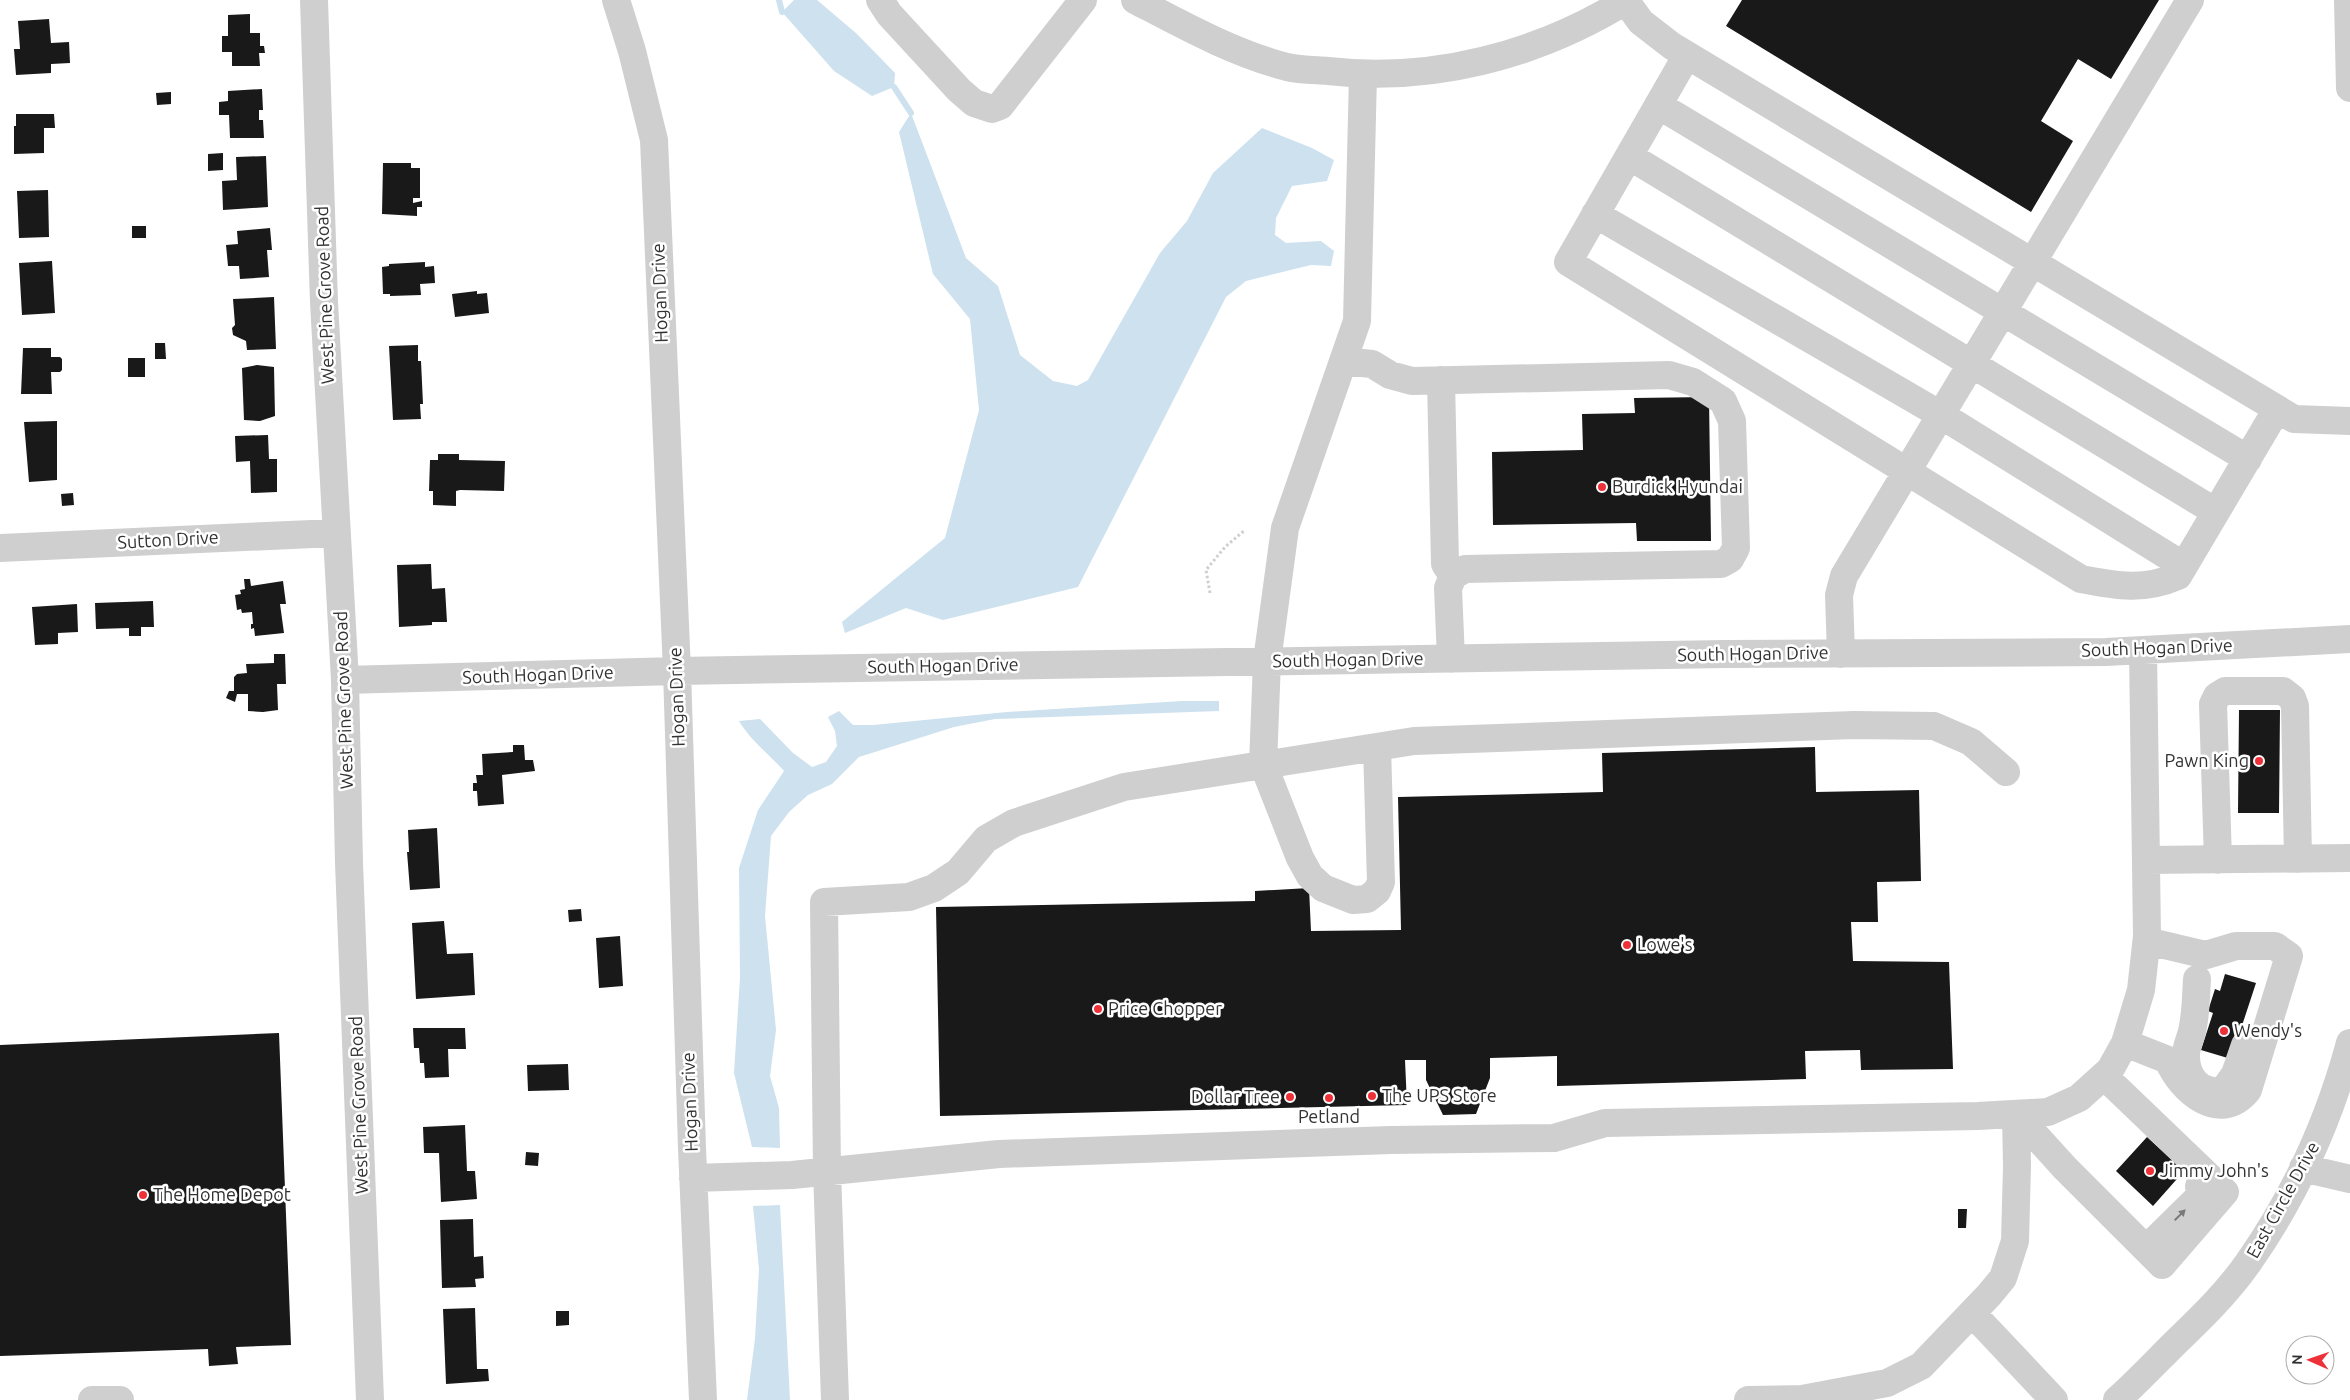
<svg xmlns="http://www.w3.org/2000/svg" width="2350" height="1400" viewBox="0 0 2350 1400" font-family="Ubuntu,sans-serif">
	<rect width="100%" height="100%" fill="#fff"/>
	<!-- water -->
	<path fill="#cde1ef" d="M794,0h23l40,34 38,39 -1,14 -22,9 -38,-25 -52,-59z
		M911,113l55,145 32,28 22,69 33,26 24,5 11,-6 72,-127 27,-32 26,-48 49,-45 50,20 22,12 -7,21 -35,5 -16,32 -1,17 11,8 35,-2 13,10 -3,15 -20,-1 -65,16 -20,16 -148,290 -135,33 -37,-12 -61,25 -3,-11 103,-84 34,-128 -9,-91 -37,-45 -34,-142z
		M1182,701h37v10l-224,8 -41,8 -95,30 -27,27 -24,11 -19,17 -18,24 -6,80 11,114 -6,46 9,32 1,40 -28,-1 -18,-74 6,-95 -1,-110 19,-58 26,-39c-16,-18 -32,-29 -45,-50l21,-2 33,34 19,14 14,-5 11,-16 -2,-15 -7,-14 11,-6 14,14h20l134,-13z
		M780,1205l10,195h-43l8,-61 4,-70 -6,-63z"/>
	<g fill="none" stroke-linecap="round" stroke-linejoin="round">
		<!-- stream -->
		<path stroke="#cde1ef" stroke-width="6" d="M779,0l3,12
			M894,87l17,26"/>
	</g>
	<!-- building -->
	<path fill="#191919" d="M1742,0h417l-48,79 -33,-20 -37,62 32,20 -42,71 -305,-186z
		M250,14v19h10v13h4l1,7h-6l1,13h-28v-14h-10v-16h6v-21z
		M49,19l2,24 18,-1 1,21 -19,1v9l-35,2 -2,-26h6l-2,-28z
		M262,89l1,21h-4v10h4l1,18h-34l-1,-23h-10v-13l9,-1v-10z
		M171,92v12l-14,1 -1,-12z
		M16,114h38l1,14h-11v25l-30,1v-28h2z
		M223,153v17l-15,1v-17z
		M266,156l2,51 -45,3 -1,-29 15,-1 -1,-23z
		M383,163h28v5h9v30h-7v5l9,-2v6h-5v9l-35,-2z
		M48,190l1,47 -30,1 -2,-47z
		M132,226h14v12h-14z
		M270,228l2,22h-5l2,27 -29,2 -1,-13h-11l-2,-21 12,-1 -1,-13z
		M52,261l3,52 -33,2 -3,-52z
		M425,262v5l9,-1 1,17 -15,1 1,11 -31,1v-2h-7l-1,-27 7,-1v-2z
		M477,291v3l10,-1 2,20 -34,4 -3,-23z
		M274,297l2,52 -29,1 -1,-9 -13,-6 -1,-7 3,-3 -2,-26z
		M155,343h10l1,16h-11z
		M418,345v16h3l2,43h-3l1,15 -28,1 -4,-74z
		M23,348h28v9h9l2,2v11l-2,2h-9l1,22h-31z
		M128,358h17v19h-17z
		M257,365l17,2 1,49 -15,5 -16,-1 -2,-52z
		M1709,397l2,144h-74l-1,-18 -143,2 -1,-73 91,-2 -1,-36 53,-1 -1,-15z
		M57,421v59l-28,2 -5,-60z
		M268,435l1,24h8v33l-26,1 -1,-32 -14,1 -1,-26z
		M438,454h21v6l46,1 -1,30 -44,-1 -4,1v15l-23,-1v-14h-4l1,-31h8z
		M73,493l1,12 -12,1 -1,-12z
		M431,564l1,25 13,-1 2,34h-15v3l-33,2 -2,-62z
		M244,579h6l1,7 32,-5 3,23h-6l4,29 -29,3 -1,-8 -3,1v-5h2l-1,-12 -10,1 -1,-4 -4,1 -2,-15 6,-1 -1,-4 5,-1z
		M153,601l1,26h-13v9h-12v-8l-33,1 -1,-26z
		M77,604l1,28 -20,1v11l-23,1 -3,-38z
		M274,654h11l1,30h-9l1,26 -15,2 -15,-1v-17h-11l-2,8 -9,-4 3,-7h5v-14l3,-3 10,-1 -1,-9 28,-1z
		M2239,710h41l-1,103h-41z
		M513,745h11l1,15h8l2,11 -33,4 2,29 -26,2 -1,-15h-4v-8h4l-1,-8h7l-1,-21 31,-2z
		M1815,747l1,45 103,-2 2,91 -44,1 1,40h-27l2,39 96,1 4,107 -92,1 -1,-20 -55,1 1,28 -249,7v-30l-67,2v20l-14,36 -33,1 -17,-35v-20h-21l2,45 -467,11 -4,-209 319,-6v-10l54,-3 2,43 90,-1 -3,-133 205,-5 -1,-39z
		M437,828l3,60 -30,2 -3,-38h2l-1,-22z
		M581,909l1,12 -13,1 -1,-12z
		M444,921l3,33 26,-1 2,42 -59,4 -4,-76z
		M620,936l3,50 -24,2 -3,-50z
		M2225,974l31,9 -25,76 -30,-9 12,-37 -5,-2 7,-22 5,2z
		M413,1028h52l1,21h-18l1,28 -24,1 -1,-15h-4l-1,-15h-5z
		M279,1033l12,312 -55,2 2,17 -29,2 -1,-17 -208,7v-311z
		M568,1064l1,26 -41,1 -1,-26z
		M465,1125l2,46h8l2,28 -36,3 -2,-49h-15l-1,-26z
		M2147,1137l37,34 -31,35 -37,-35z
		M526,1152l13,1 -1,13 -13,-1z
		M1958,1209h9l-1,19h-8z
		M473,1219l1,38 9,-1 1,22 -9,1 1,8 -34,1 -2,-68z
		M475,1308l2,61h11l1,12 -43,3 -3,-75z
		M556,1311h13v14l-13,1z"/>
	<g fill="none" stroke-linecap="round" stroke-linejoin="round">
		<!-- path -->
		<path stroke="#cfcfcf" stroke-width="3" stroke-dasharray="2.5 2.5" stroke-linecap="butt" d="M1210,593l-4,-23 19,-23 20,-17"/>
		<!-- minor -->
		<path stroke="#cfcfcf" stroke-width="28" d="M314,0l10,302 21,378 4,183 21,537
			M616,0l16,51 22,89 23,531 15,477 11,252
			M880,0l9,14 70,76 15,13 18,6 8,-3 83,-106
			M1135,0c48,25 98,53 152,67 13,3 28,3 41,4 104,12 211,-16 299,-71
			M1625,0l16,22 31,24 622,373 56,2
			M2348,0l2,88
			M1687,55l-119,207 513,317c36,7 63,12 97,-3l99,-167
			M1363,75l-6,246 -72,207 -18,133 -4,103 37,94 10,18 13,12 30,12 14,-1 10,-8 4,-9 -4,-135
			M1658,105l590,354
			M1629,156l587,356
			M1595,214l346,201 243,151
			M1343,361l29,3 18,11 22,6 257,-6 24,7 30,19 9,20 4,127 -6,11 -9,5 -256,5 -12,7 -5,12 3,71
			M1441,380l4,184 8,12
			M0,548l335,-15
			M1841,654l-2,-59 5,-19 346,-576
			M345,680l332,-9 1049,-17 380,-2 244,-13
			M2146,860l204,-2
			M2218,860l-5,-156 4,-8 8,-5h58l9,7 3,8 3,153
			M2197,979c-1,16 -1,32 -4,47 -1,9 -6,18 -7,27 -1,24 13,41 37,38l12,-17 10,-29
			M2125,1043l43,17c13,31 52,65 80,30l41,-134 -14,-10h-39l-30,9 -59,-14
			M2016,1114l49,54 97,97 63,-73 -121,-116
			M2303,1168l47,11
			M693,1178l99,-3 207,-21 392,-14 163,-2 51,-15 373,-7 70,-4 31,-14 31,-28 15,-27 16,-53 6,-54 -4,-286
			M2146,1249l54,-53 -1,-10
			M1972,1313l82,87
			M92,1400h28
			M835,1400l-8,-229 -3,-269 85,-5 25,-9 24,-16 28,-33 28,-16 110,-36 290,-46 440,-16 80,1 37,16 35,30
			M1748,1400l54,-1 85,-16 34,-17 68,-71 14,-17 12,-37 2,-75 -1,-52
			M2117,1400c20,-18 38,-37 57,-56 26,-25 53,-51 74,-81 47,-67 81,-142 102,-220"/>
	</g>
	<!-- one-way arrows -->
	<defs><path id="oneway-solid" d="M-6-.8H1V-3.2L6.5 0L1 3.2V.8H-6Z" transform="scale(1.25)"/></defs>
	<use fill="#797979" href="#oneway-solid" transform="translate(2180 1215) rotate(-45)"/>
	<!-- markers -->
	<g fill="#ee3039" stroke="#fff" stroke-width="2">
		<circle cx="1602" cy="487" r="5"/>
		<circle cx="2259" cy="761" r="5"/>
		<circle cx="1627" cy="945" r="5"/>
		<circle cx="1098" cy="1009" r="5"/>
		<circle cx="2224" cy="1031" r="5"/>
		<circle cx="1372" cy="1096" r="5"/>
		<circle cx="1290" cy="1097" r="5"/>
		<circle cx="1329" cy="1098" r="5"/>
		<circle cx="2150" cy="1171" r="5"/>
		<circle cx="143" cy="1195" r="5"/>
	</g>
	<g text-anchor="middle" stroke-width="5" stroke-linejoin="round" paint-order="stroke">
		<!-- street labels -->
		<g font-size="18" fill="#323232" stroke="#fff">
			<text transform="translate(660 293) rotate(-92)" y="6">Hogan Drive</text>
			<text transform="translate(325 295) rotate(-92)" y="6">West Pine Grove Road</text>
			<text transform="translate(168 540) rotate(-3)" y="6">Sutton Drive</text>
			<text transform="translate(2157 648) rotate(-2)" y="6">South Hogan Drive</text>
			<text transform="translate(1753 654) rotate(-1)" y="6">South Hogan Drive</text>
			<text transform="translate(1348 660) rotate(-1)" y="6">South Hogan Drive</text>
			<text transform="translate(943 666) rotate(-1)" y="6">South Hogan Drive</text>
			<text transform="translate(538 675) rotate(-2)" y="6">South Hogan Drive</text>
			<text transform="translate(677 697) rotate(-92)" y="6">Hogan Drive</text>
			<text transform="translate(344 700) rotate(-92)" y="6">West Pine Grove Road</text>
			<text transform="translate(690 1102) rotate(-92)" y="6">Hogan Drive</text>
			<text transform="translate(359 1105) rotate(-92)" y="6">West Pine Grove Road</text>
			<text transform="translate(2283 1200) rotate(-61)" y="6">East Circle Drive</text>
		</g>
		<!-- poi labels -->
		<g font-size="18" fill="#323232" stroke="#fff" text-anchor="start">
			<text x="1612" y="493">Burdick Hyundai</text>
			<text x="2249" y="767" text-anchor="end">Pawn King</text>
			<text x="1637" y="951">Lowe's</text>
			<text x="1108" y="1015">Price Chopper</text>
			<text x="2234" y="1037">Wendy's</text>
			<text x="1382" y="1102">The UPS Store</text>
			<text x="1280" y="1103" text-anchor="end">Dollar Tree</text>
			<text x="1329" y="1123" text-anchor="middle">Petland</text>
			<text x="2160" y="1177">Jimmy John's</text>
			<text x="153" y="1201">The Home Depot</text>
		</g>
	</g>
	<!-- north arrow -->
	<g transform="translate(2310 1360) rotate(272)"><circle r="24" fill="#ffffff" stroke="#adadad"/>
	<path d="M0-4L9 19L0 12L-9 19Z" fill="#ee3039"/>
	<text y="-8" font-size="14" font-weight="bold" text-anchor="middle" fill="#323232">N</text>
	</g>
</svg>
